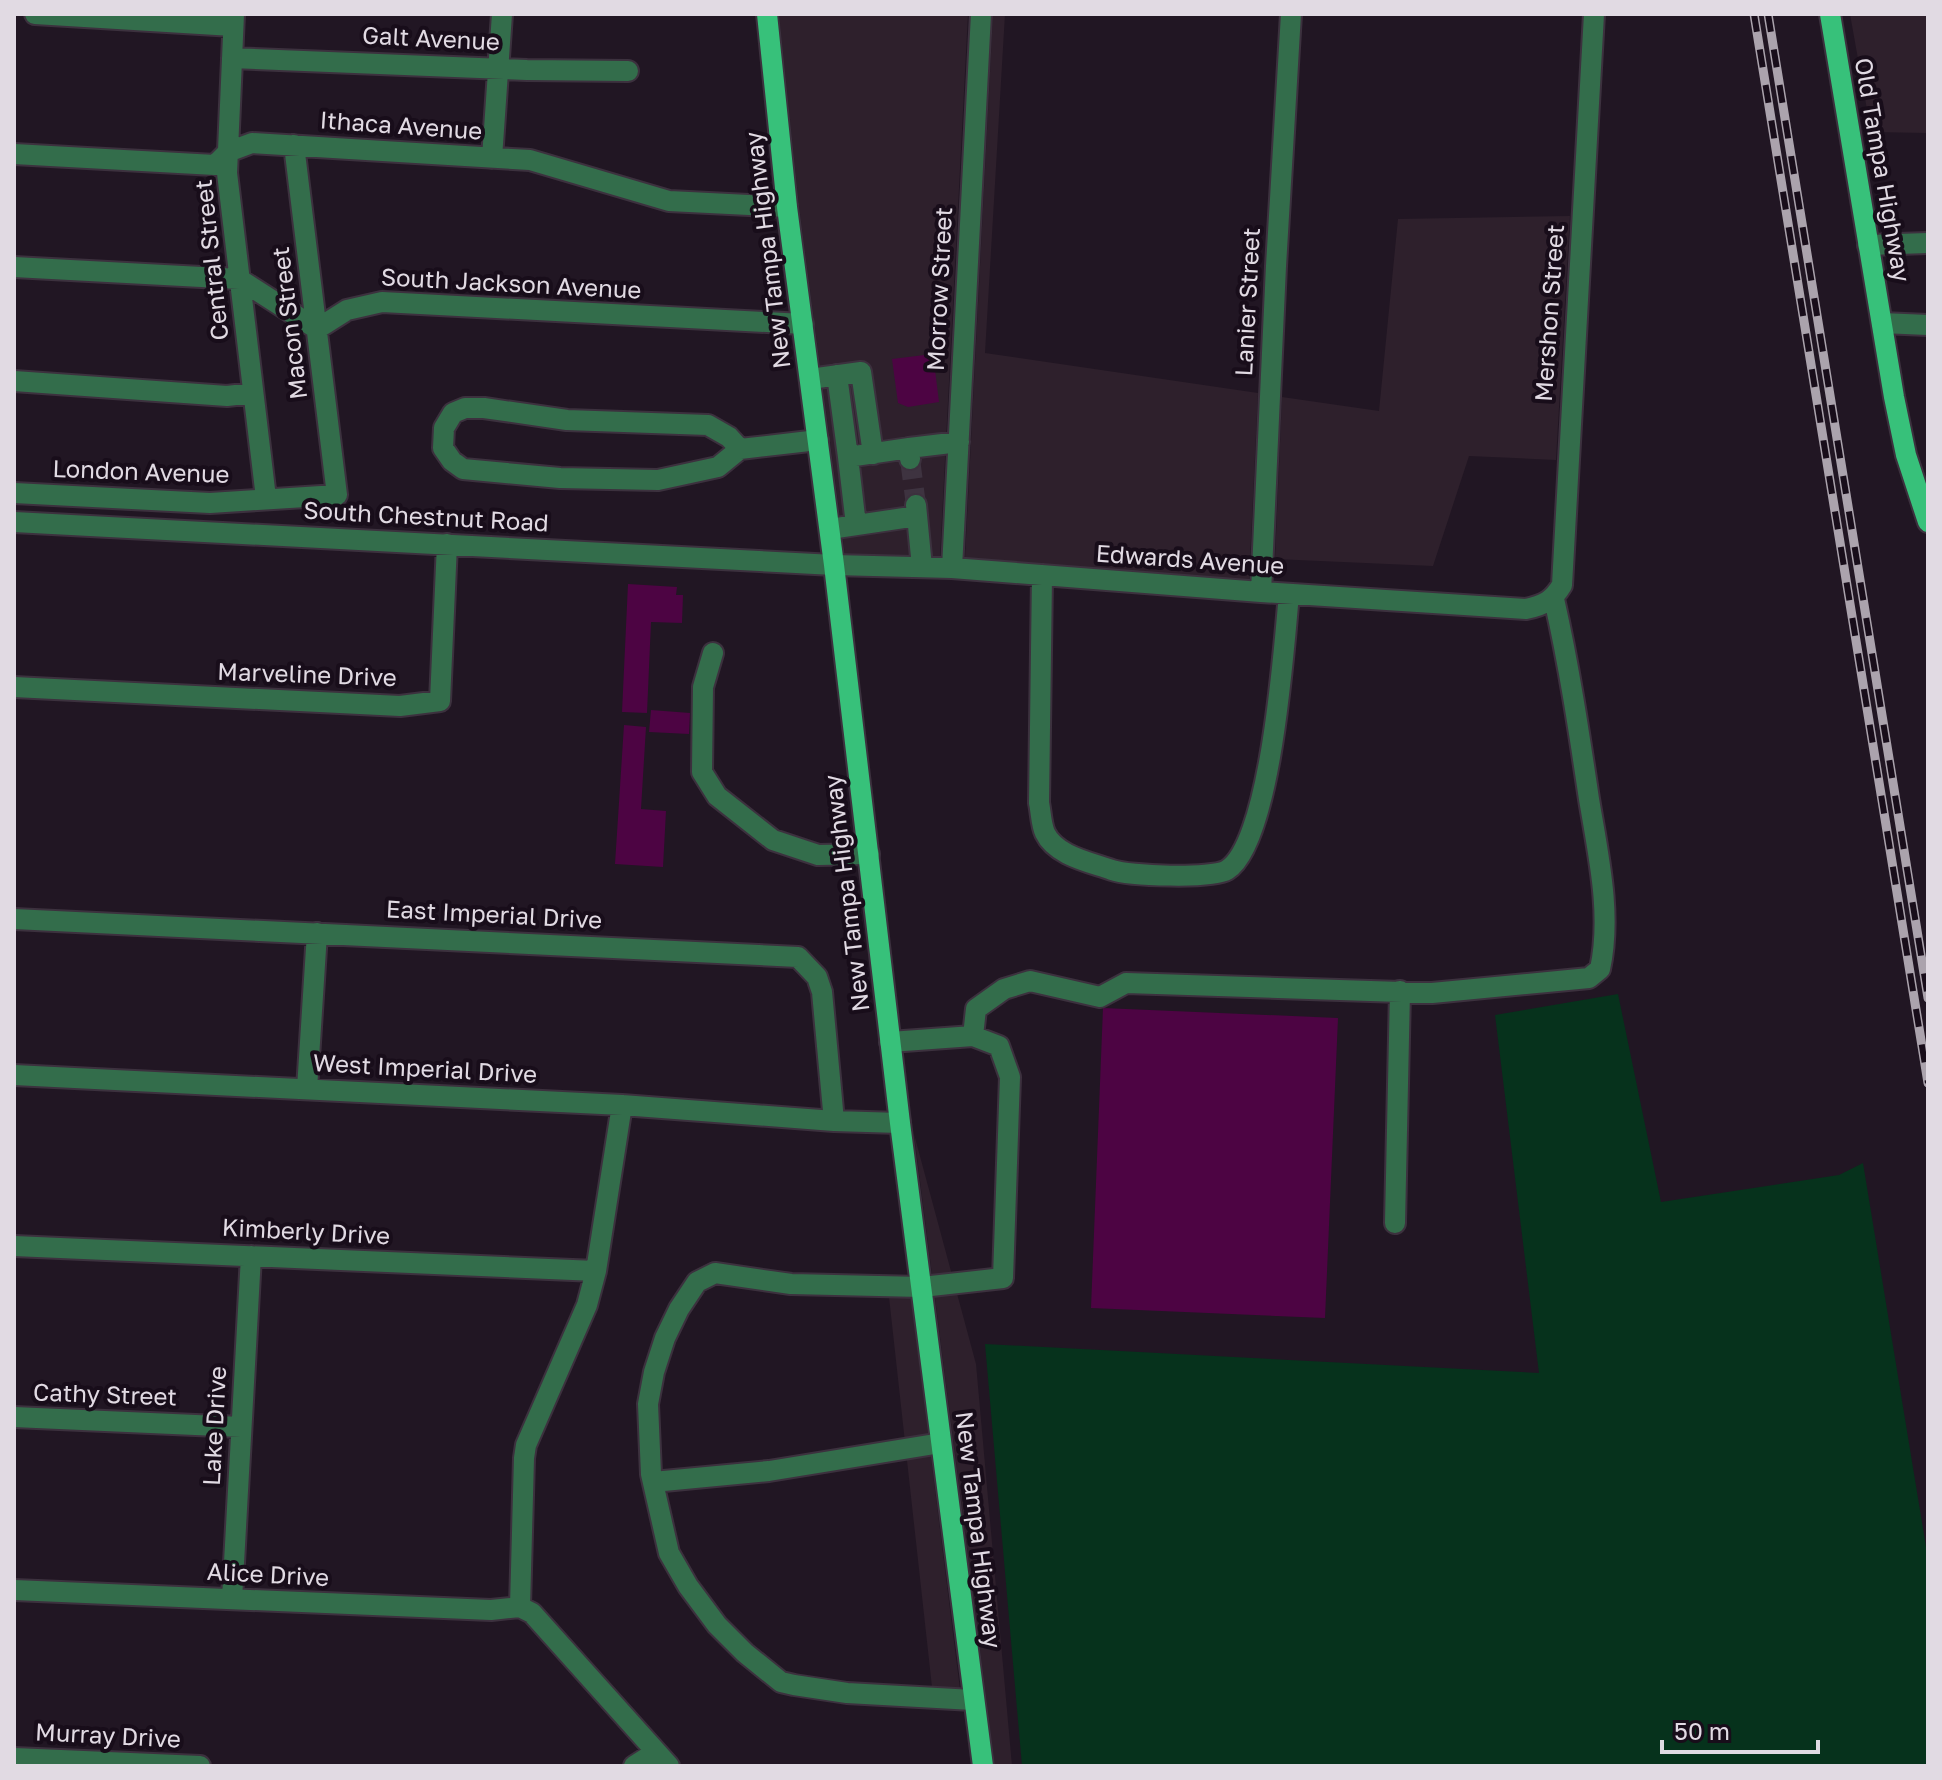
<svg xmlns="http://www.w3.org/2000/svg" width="1942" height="1780" viewBox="0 0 1942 1780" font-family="'Golos Text',sans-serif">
	<rect width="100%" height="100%" fill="#211623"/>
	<!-- commercial -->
	<path fill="#2e202c" d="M779,14h189l-28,543 -95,-2 -46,-349z
		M993,14h12l-20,339 273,40 -9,187 -284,-22z
		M1850,14h78v119l-57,-1z
		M1570,216l-14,244 -87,-4 -36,110 -158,-7 7,-162 97,14 19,-192z
		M914,1134l62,230 36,402h-17z
		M889,1297l22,1 49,391 -28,-2z"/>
	<!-- green -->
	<path fill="#06321c" d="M1618,994l43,208 178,-27 24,-12 65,396v207h-906l-37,-422 554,29 -44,-358z"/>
	<!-- building -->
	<path fill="#4d0443" d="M933,354l6,48 -31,5 -10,-4 -6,-44z
		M628,584l49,3 -1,8h7l-1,28 -31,-1 -4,91 -25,-1z
		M651,710l39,3 -1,21 -40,-2z
		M624,725l22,2 -5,82 25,2 -3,56 -48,-3z
		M1103,1008l235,10 -13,300 -234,-10z"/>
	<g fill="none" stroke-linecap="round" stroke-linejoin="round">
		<!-- minor-tunnel -->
		<path stroke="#3e3340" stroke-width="20" stroke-dasharray="20 10" stroke-linecap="butt" d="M910,459l6,46"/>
		<!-- minor casing -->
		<g stroke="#3c313e" stroke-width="24">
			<path id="minor" d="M35,14l198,12
				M234,14l-7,159 39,325
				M232,58l295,12 101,1
				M14,154l201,11 13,-13 24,-9 278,17 139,41 118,6
				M492,158l10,-144
				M1868,245l60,-2
				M14,267l225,12 78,50 30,-19 35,-8 421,22
				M1882,323l46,2
				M837,375l11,82
				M810,379l51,-7 12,82
				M14,381l213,15 26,-3
				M740,449l-11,-12 -21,-12 -141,-5 -83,-12h-19l-12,5 -9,15 -1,20 9,13 11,8 97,9 98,2 60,-13 22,-18 78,-9
				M910,459l-1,-11 50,-6
				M14,493l196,10 127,-8 -43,-350
				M916,505l6,62
				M14,522l820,43 118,3 309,24 265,17c19,-4 27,-9 36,-24l32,-571
				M856,525l-8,-68 61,-9
				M830,529l87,-13
				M952,568l29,-554
				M1042,575l-3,228c2,9 2,21 6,30 11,23 45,29 67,37 17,6 100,9 115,0 44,-27 57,-224 62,-276
				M1261,592l15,-326 15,-252
				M713,653l-10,34 -1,85 15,24 56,44 45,15 51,-1
				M14,687l386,19 40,-5 7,-157
				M14,919l784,38 19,20 5,15 12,129
				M973,1036l3,-27 28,-20 26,-8 70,16 26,-14 306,10 157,-15 11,-9c12,-55 -2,-115 -11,-170 -10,-67 -20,-134 -35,-200
				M890,1042l83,-6 26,10 11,31 -7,201 -81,9 -131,-3 -76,-11 -18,9 -18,27 -14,29 -11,34 -6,32 3,70 18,79 19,33 29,39 28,28 36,29 13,3 53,8 126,7
				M14,1075l608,30 212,16 66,2
				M307,1089l10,-156
				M1395,1223l5,-232
				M14,1246l582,25
				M14,1417l227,10
				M653,1482l116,-11 172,-28
				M14,1590l477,20 29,-3 12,6 137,153
				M232,1599l19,-343
				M520,1607l4,-149 2,-13 61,-140 9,-34 26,-166
				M14,1758l186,8
				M634,1766l22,-14"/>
		</g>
		<!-- major casing -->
		<g stroke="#3c313e" stroke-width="24">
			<path id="major" d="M767,14l20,193 47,358 66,558 83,643
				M1830,14l64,383 12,58 22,67"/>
		</g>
		<!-- minor -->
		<use href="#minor" stroke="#336d4b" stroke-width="20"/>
		<!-- major -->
		<use href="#major" stroke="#37c17a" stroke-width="20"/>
		<!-- rail casing -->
		<g stroke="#aba3ad" stroke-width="9">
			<path id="rail" d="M1754,14l174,1069
				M1768,14l160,984"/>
		</g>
		<!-- rail -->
		<use href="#rail" stroke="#180d1a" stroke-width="6" stroke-dasharray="18" stroke-linecap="butt"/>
	</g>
	<g text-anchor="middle" stroke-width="8" stroke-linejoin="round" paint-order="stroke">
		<!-- street labels -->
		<g font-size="24" fill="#e1dae3" stroke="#180d1a">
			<text transform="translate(431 39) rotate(3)" y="8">Galt Avenue</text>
			<text transform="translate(401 126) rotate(4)" y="8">Ithaca Avenue</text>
			<text transform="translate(1882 170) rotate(80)" y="8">Old Tampa Highway</text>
			<text transform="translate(768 250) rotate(-97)" y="8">New Tampa Highway</text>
			<text transform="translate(212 260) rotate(-96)" y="8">Central Street</text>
			<text transform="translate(511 284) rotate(3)" y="8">South Jackson Avenue</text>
			<text transform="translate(940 289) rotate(-87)" y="8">Morrow Street</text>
			<text transform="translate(1248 302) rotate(-87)" y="8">Lanier Street</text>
			<text transform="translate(1550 313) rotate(-86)" y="8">Mershon Street</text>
			<text transform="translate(290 323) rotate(-97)" y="8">Macon Street</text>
			<text transform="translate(141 472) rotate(2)" y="8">London Avenue</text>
			<text transform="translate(426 517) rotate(3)" y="8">South Chestnut Road</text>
			<text transform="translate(1190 560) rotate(4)" y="8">Edwards Avenue</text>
			<text transform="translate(307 675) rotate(2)" y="8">Marveline Drive</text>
			<text transform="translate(847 893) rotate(-97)" y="8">New Tampa Highway</text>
			<text transform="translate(494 915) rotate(3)" y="8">East Imperial Drive</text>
			<text transform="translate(425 1069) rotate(3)" y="8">West Imperial Drive</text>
			<text transform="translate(306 1232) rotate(3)" y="8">Kimberly Drive</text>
			<text transform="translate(105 1395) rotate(2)" y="8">Cathy Street</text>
			<text transform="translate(215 1426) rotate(-87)" y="8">Lake Drive</text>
			<text transform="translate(978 1530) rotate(83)" y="8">New Tampa Highway</text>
			<text transform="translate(268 1575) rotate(3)" y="8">Alice Drive</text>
			<text transform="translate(108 1736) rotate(3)" y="8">Murray Drive</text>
		</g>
	</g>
	<!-- border -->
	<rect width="1942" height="1780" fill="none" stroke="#e1dae3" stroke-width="32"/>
	<!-- scale -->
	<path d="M1662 1740v12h156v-12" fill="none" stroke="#e1dae3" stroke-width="4"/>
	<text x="1674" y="1740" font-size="24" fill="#e1dae3" stroke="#180d1a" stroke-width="6" paint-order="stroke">50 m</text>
</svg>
